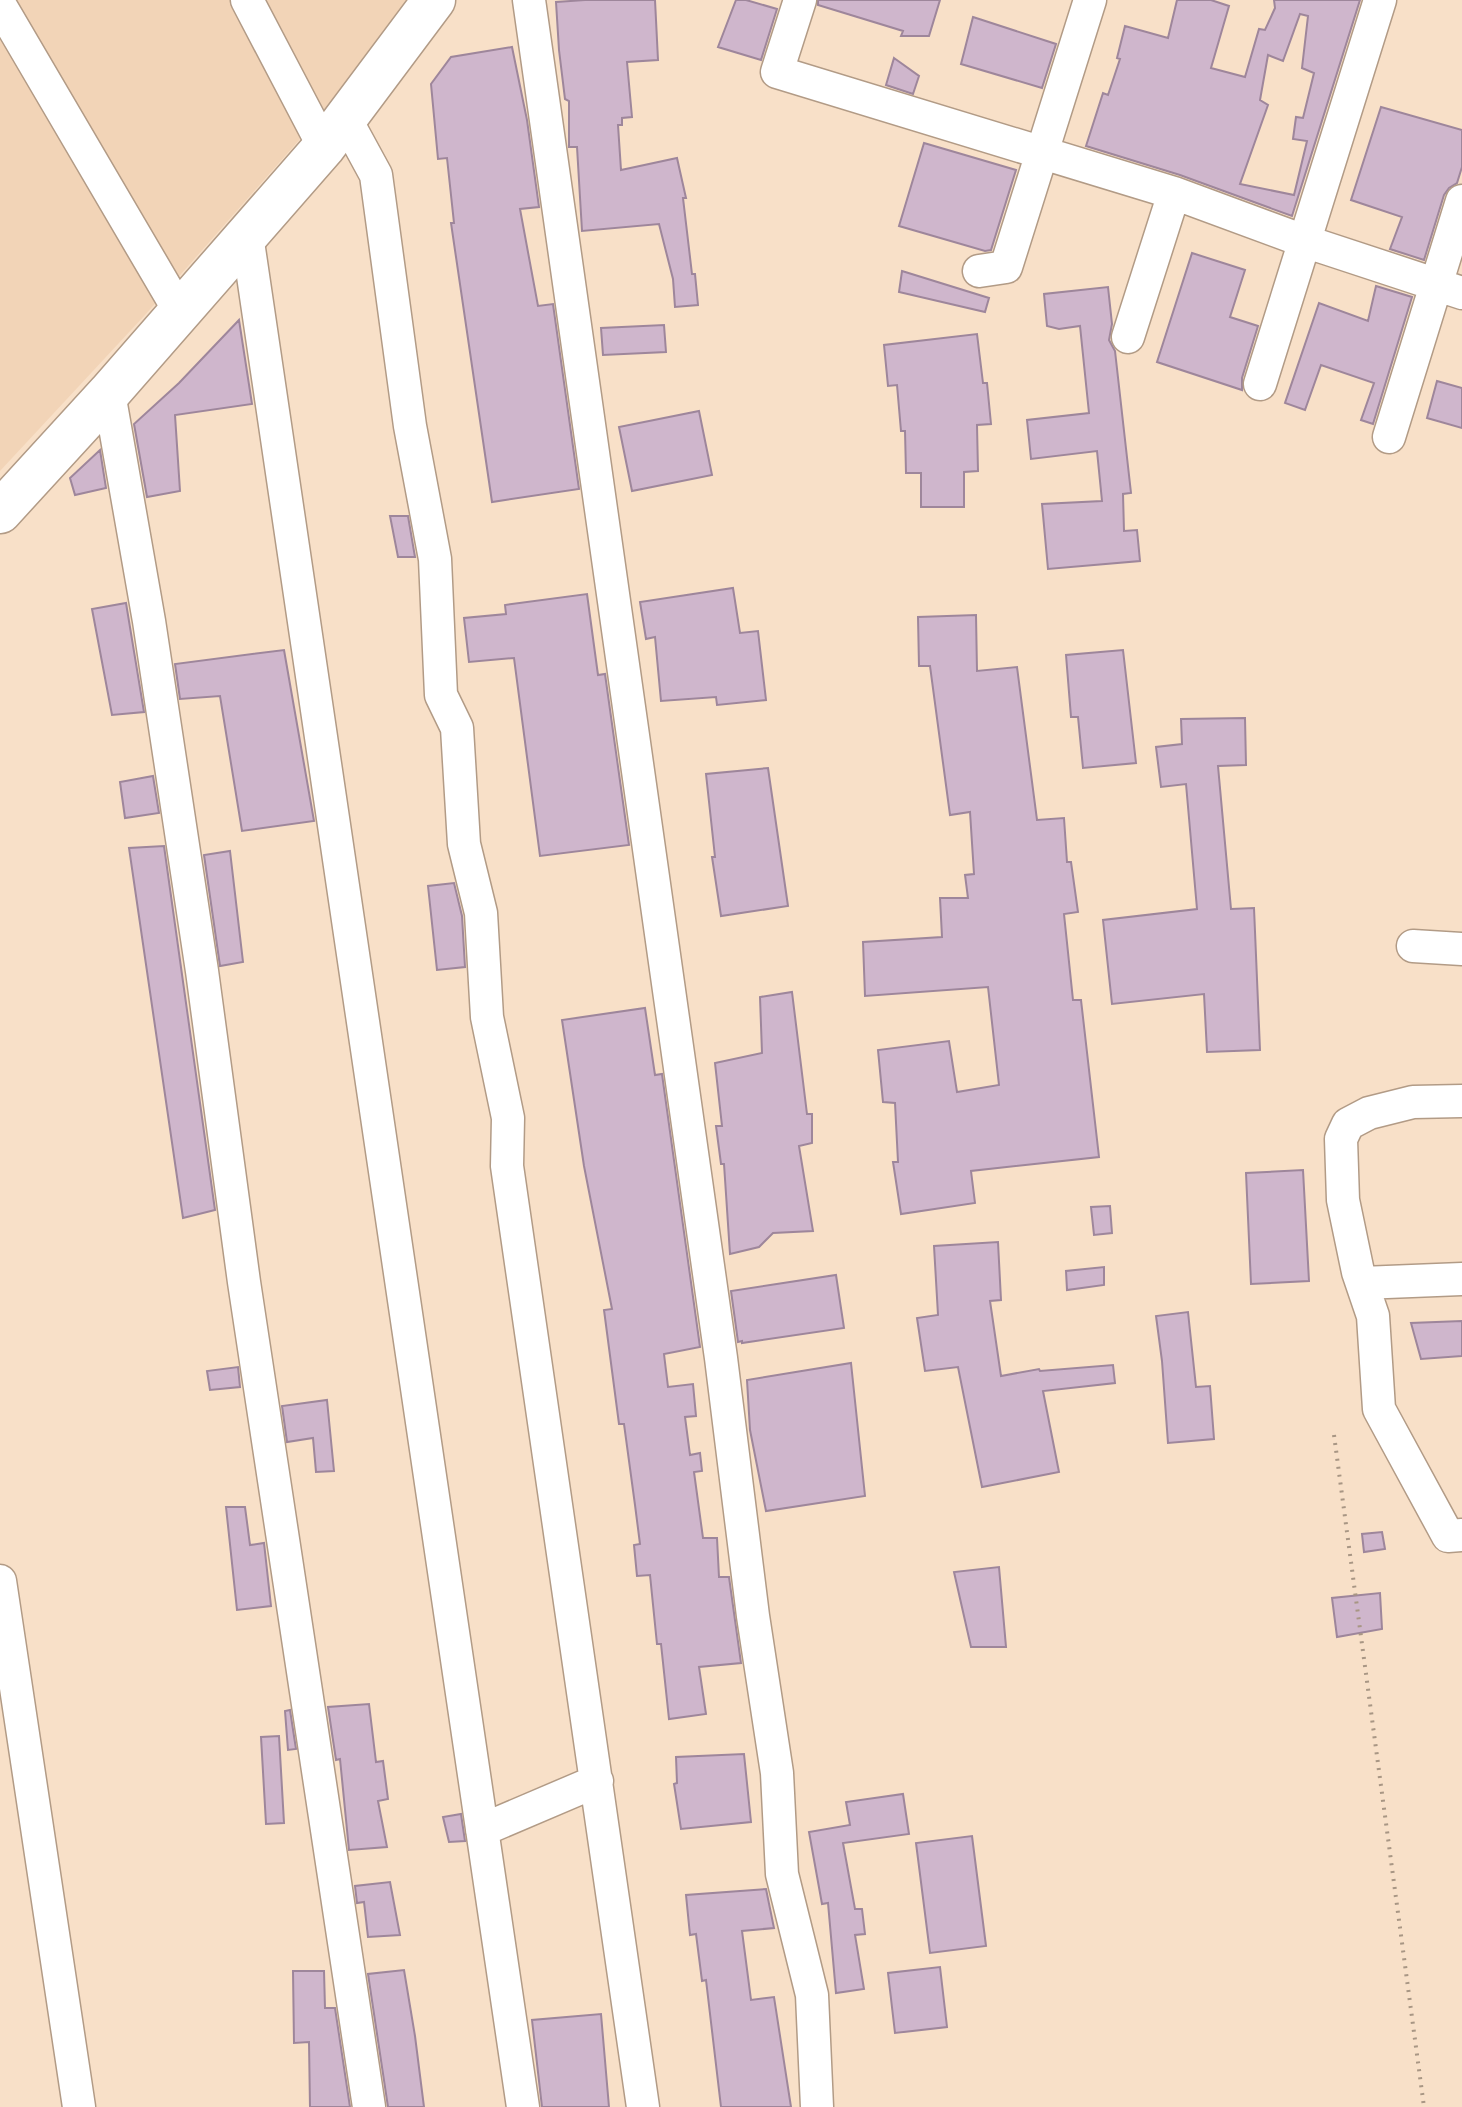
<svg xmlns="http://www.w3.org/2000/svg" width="1462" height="2107" viewBox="0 0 1462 2107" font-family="'PT Sans',sans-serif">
	<rect width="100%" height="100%" fill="#f8e0c8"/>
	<!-- built -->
	<path fill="#f2d4b7" d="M0,0h417l-35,46 -237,269 -145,156z"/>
	<!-- building -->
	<path fill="#cfb6cc" stroke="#9e869b" stroke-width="2" fill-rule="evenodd" d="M585,0h70l3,60 -31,2 5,55 -10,1v7h-4l3,45 56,-12 9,40h-3l9,76h3l3,31 -23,2 -2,-28 -14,-55 -77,7 -5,-84h-8v-46l-4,-2 -6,-49 -3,-48z
		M736,0h10l31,9 -16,51 -43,-13z
		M818,0h122l-11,36h-28l2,-5 -85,-26z
		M1177,0h34l18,6 -18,62 34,9 14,-48 6,1 10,-22 -1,-8h86l-68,216 -112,-41 -94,-29 17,-53 5,2 12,-36 -3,-1 8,-32 43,12zM1300,14l8,2 -6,52 12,5 -11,45 -7,-1 -3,22 14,2 -13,54 -54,-11 28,-79 -8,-5 8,-45 15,6z
		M973,17l83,27 -14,44 -81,-24z
		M512,47l15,73 12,87 -19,2 18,97 15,-2 26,185 -87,13 -41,-279h3l-7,-65 -9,1 -7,-75 20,-27z
		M894,58l25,18 -6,18 -27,-9z
		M1381,107l81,23v37l-5,16 -8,5 -5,7 -20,65 -34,-11 12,-32 -51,-17z
		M924,143l92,27 -25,80 -6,1 -86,-25z
		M1192,253l53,17 -15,47 28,9 -16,52v12l-85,-28z
		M902,271l87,27 -4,14 -86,-20z
		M1376,286l36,11 -39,127 -12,-4 13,-37 -53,-18 -16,45 -20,-7 34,-100 49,18z
		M1108,287l4,37 -3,16 6,11 16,142 -8,1 1,37 13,-1 3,31 -92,8 -6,-65 60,-3 -5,-50 -66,8 -4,-39 62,-7 -9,-87 -21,3 -12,-3 -3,-32z
		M239,320l13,84 -77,11 5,76 -33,6 -13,-73 45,-41z
		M664,325l2,27 -63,3 -2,-27z
		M977,334l6,49h4l4,41 -14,1 1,46 -14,1v35h-43v-34h-15l-1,-42h-4l-4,-46 -9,1 -4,-41z
		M1437,381l25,7v40l-35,-10z
		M699,411l13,64 -80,16 -13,-64z
		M100,450l6,38 -31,7 -5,-17z
		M390,516h18l7,41h-17z
		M733,588l7,45 18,-2 8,69 -49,5 -1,-8 -55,4 -6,-64 -9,2 -6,-37z
		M587,594l11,81 7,-1 24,171 -89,11 -26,-198 -45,4 -5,-44 42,-4 -1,-9z
		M126,603l18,109 -32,3 -20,-106z
		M976,615l1,56 40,-4 20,153 27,-2 3,44h4l7,50 -14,2 9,86h8l18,157 -128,14 4,32 -74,11 -8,-52h5l-3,-59 -12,-1 -5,-52 71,-9 8,51 42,-7 -11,-98 -123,9 -2,-54 79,-5 -2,-39h28l-3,-23 9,-1 -4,-62 -20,3 -20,-149h-11l-1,-49z
		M284,650l30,171 -72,10 -22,-135 -40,3 -5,-35z
		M1123,650l13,113 -53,5 -5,-51h-7l-5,-62z
		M1245,718l1,47 -28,1 13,143 23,-1 6,142 -53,2 -3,-58 -92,10 -9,-84 94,-11 -11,-125 -25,3 -5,-40 26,-3 -1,-25z
		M768,768l20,138 -67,10 -9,-59h3l-9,-83z
		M153,776l6,37 -34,5 -5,-36z
		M164,846l51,364 -32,8 -54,-370z
		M230,851l13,111 -23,4 -16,-111z
		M454,883l8,33 3,51 -28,3 -9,-84z
		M792,992l15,122h5v29l-13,3 14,85 -40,2 -14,14 -29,7 -6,-90h-3l-5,-38h6l-7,-63 47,-10 -2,-56z
		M645,1008l10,67 7,-1 38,273 -36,7 4,33 25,-3 3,32 -11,1 5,38 10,-2 2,18 -8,1 9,66h14l2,39h10l12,86 -42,4 7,47 -37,5 -8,-75h-4l-7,-69 -13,1 -3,-31 6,-1 -5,-39 -11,-81h-5l-15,-114 8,-1 -28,-143 -22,-146z
		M1303,1170l6,111 -58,3 -5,-111z
		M1110,1206l2,27 -18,2 -3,-28z
		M998,1242l3,58 -11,1 11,75 38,-7 1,2 73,-6 2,18 -72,8 16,81 -77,15 -24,-120 -33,4 -8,-53 21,-3 -4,-69z
		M1104,1267v18l-37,5 -1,-19z
		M836,1275l8,53 -102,15v-2l-4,1 -7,-51z
		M1188,1312l8,75 14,-1 4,53 -46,4 -6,-82 -6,-45z
		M1462,1321v35l-41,3 -10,-36z
		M851,1363l14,133 -99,15 -16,-81 -3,-50z
		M238,1367l2,20 -30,3 -3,-19z
		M327,1400l7,71 -18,1 -3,-34 -26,4 -5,-36z
		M226,1507h19l5,38 14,-2 7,63 -34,4z
		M1382,1532l3,17 -21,3 -2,-18z
		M999,1567l7,80h-35l-17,-75z
		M1380,1593l2,36 -45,8 -5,-39z
		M369,1704l7,58 7,-1 5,38 -10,2 9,46 -38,3 -9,-91 -4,1 -8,-53z
		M290,1710l6,39 -8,1 -3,-39z
		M279,1736l5,87 -18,1 -5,-87z
		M744,1754l7,68 -70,7 -7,-45 3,-1 -1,-26z
		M903,1794l6,40 -66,9 12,66h7l3,25 -10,1 9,54 -28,4 -8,-90 -6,1 -13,-72 41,-7 -4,-23z
		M461,1814l4,27 -16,1 -6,-25z
		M972,1836l14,110 -56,7 -14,-110z
		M390,1882l10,53 -32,2 -4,-35 -7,1 -2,-17z
		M766,1889l8,39 -32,3 9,69 23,-3 17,110h-70l-15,-127 -4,1 -6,-47 -6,1 -4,-40z
		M940,1967l7,60 -52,6 -7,-60z
		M404,1970l11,66 9,71h-36l-20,-133z
		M293,1971h31l1,37h10l15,99h-40l-1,-65 -15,1z
		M601,2014l8,93h-67l-10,-87z"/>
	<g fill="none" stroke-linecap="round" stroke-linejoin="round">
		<!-- minor casing -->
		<g stroke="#b29b86" stroke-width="35">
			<path id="minor" d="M247,0l77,147
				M529,0l192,1358 32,258 24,157 5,101 30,121 5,112
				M800,0l-23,72 397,121 130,48 158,52
				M0,5l180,307
				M345,118l31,57 34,251 25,133 6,136 16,33 7,116 17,69 6,104 21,101 -1,48 136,941
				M247,235l276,1872
				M979,271l27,-4 84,-267
				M1128,337l46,-144
				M1260,384l120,-384
				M109,393l40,228 53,350 42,311 125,825
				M1389,437l73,-236
				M1413,946l49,3
				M1462,1101l-49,1 -44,11 -21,11 -7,15 2,61 15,72 15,44 6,93 69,127 14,-1
				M1362,1283l100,-4
				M0,1581l79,526
				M482,1830l115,-49"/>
		</g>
		<!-- major casing -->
		<g stroke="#b29b86" stroke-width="45">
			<path id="major" d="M0,512l109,-119 215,-246 110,-147"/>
		</g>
		<!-- path -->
		<path stroke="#a89684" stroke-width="4" stroke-dasharray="2 6" stroke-linecap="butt" d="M1334,1435l90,672"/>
		<!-- minor -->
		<use href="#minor" stroke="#fff" stroke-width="32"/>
		<!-- major -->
		<use href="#major" stroke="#fff" stroke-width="42"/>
	</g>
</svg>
